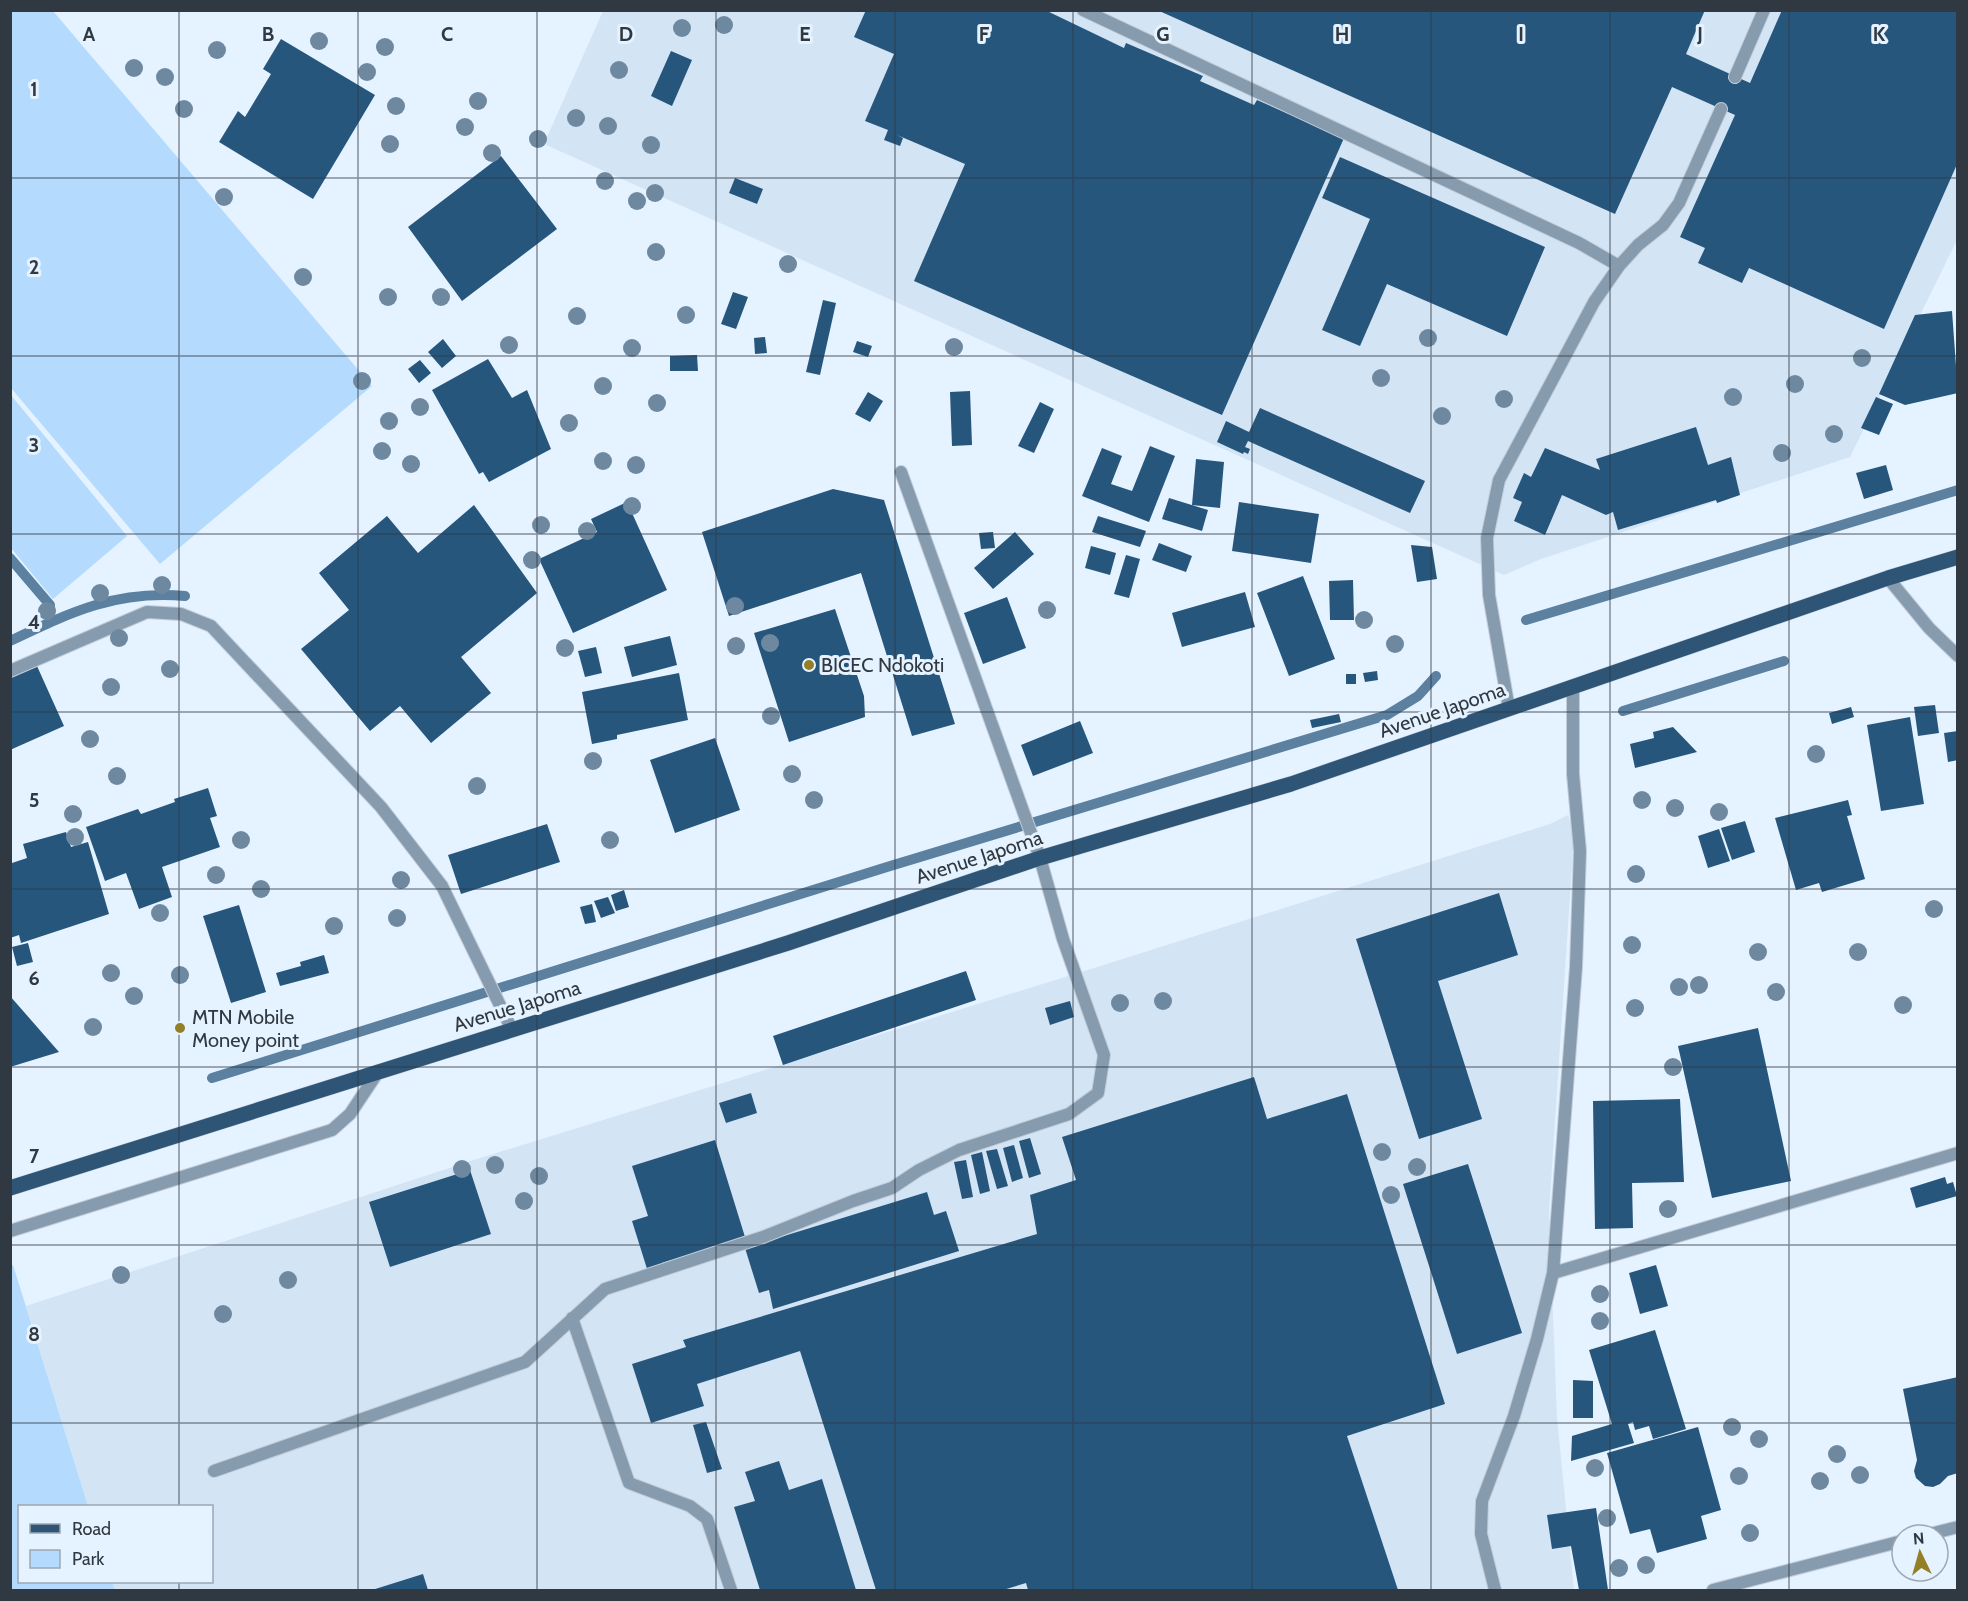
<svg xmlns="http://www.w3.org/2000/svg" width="1968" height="1601" viewBox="0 0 1968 1601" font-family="Cabin,sans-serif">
	<rect width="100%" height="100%" fill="#e5f2ff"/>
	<!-- built -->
	<path fill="#d3e4f4" d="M603,11h1354v229l-107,217 -309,102 -37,16 -960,-431z
		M1568,815l6,20 -25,377 8,206 17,172h-1459l-3,-8h100v-76h-124l-62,-200 448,-146 617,-191 459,-145z"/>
	<!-- green -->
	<path fill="#b4dafd" d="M10,11h43l319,375 -212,178 -149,-176z
		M10,394l117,142 -74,63 -42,-51z
		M13,1265l75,241h-68v76h92l3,8h-104l-1,-324z"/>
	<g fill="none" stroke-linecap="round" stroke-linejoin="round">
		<!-- stream -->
		<path stroke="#5b80a0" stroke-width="10" d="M10,558l40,47
			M1526,620l432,-130
			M10,641c61,-29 106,-51 175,-45
			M1623,711l161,-50
			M212,1078l675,-211 500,-152 31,-19 18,-20"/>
	</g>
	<!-- building -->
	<path fill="#27567d" d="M866,10h179l79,38 2,-5 77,33 -3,5 54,24 3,-5 87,38 -122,277 -308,-134 51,-117 -68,-29 6,3 -3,8 -16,-6 4,-10 -23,-9 29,-67 -40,-17z
		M1157,10h548l-19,44 64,29 32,-73h176v152l-74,167 -135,-61 -7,15 -44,-20 7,-15 -25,-11 55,-122 -63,-28 -57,127z
		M281,39l94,56 -62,104 -94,-57 19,-31 7,6 26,-43 -8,-5z
		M671,51l21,9 -20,46 -21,-10z
		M501,156l56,73 -95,72 -54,-74z
		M1340,157l205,90 -38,89 -120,-52 -27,62 -38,-16 48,-111 -48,-21z
		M735,178l28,11 -6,15 -28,-11z
		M733,292l15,5 -12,32 -15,-5z
		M823,300l13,3 -16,72 -14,-3z
		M1952,311l6,82 -53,12 -26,-11 36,-79z
		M765,337l2,16 -12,1 -1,-16z
		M443,339l13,17 -14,12 -14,-16z
		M857,341l15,5 -4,11 -15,-5z
		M697,355l1,16h-28v-15z
		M488,359l24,39 15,-8 24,59 -62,33 -6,-10 -4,2 -47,-84z
		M420,360l11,13 -12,10 -11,-14z
		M970,391l2,54 -20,1 -2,-54z
		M868,392l15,9 -13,21 -15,-8z
		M1876,397l17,7 -14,31 -18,-7z
		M1040,402l14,7 -20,44 -16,-7z
		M1260,408l165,73 -15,32 -162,-72 -3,6 5,2 -2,5 -4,-2 -1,2 -26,-12 9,-21 23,11z
		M1696,427l12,38 23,-8 9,38 -23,8 -1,-3 -98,30 -5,-18 -7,3 -44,-20 -17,40 -31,-14 8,-19 -9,-4 11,-25 7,4 14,-29 55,22 -4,-11z
		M1150,446l25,10 -26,66 -67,-26 20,-48 20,8 -11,28 21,7z
		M1196,459l28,3 -4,46 -28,-3z
		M1886,465l7,25 -29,9 -8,-26z
		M833,489l51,11 71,224 -43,12 -51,-163 -132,43 -27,-84z
		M1169,498l39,12 -6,21 -40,-12z
		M627,502l40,88 -94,43 -34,-74 58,-27 -6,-13z
		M1239,502l80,12 -8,49 -79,-12z
		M474,505l63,88 -76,64 30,36 -60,50 -31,-37 -30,25 -69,-82 48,-39 -30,-37 68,-57 31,37z
		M1098,516l48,15 -6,16 -48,-15z
		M993,532l2,16 -14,1 -2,-16z
		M1015,532l19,22 -41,35 -19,-21z
		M1159,543l33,13 -6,16 -34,-12z
		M1411,545l21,2 5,32 -20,3z
		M1091,546l25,7 -6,22 -25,-7z
		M1126,555l14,4 -11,39 -15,-4z
		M1303,576l32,83 -46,17 -32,-83z
		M1353,580l1,40h-24l-1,-39z
		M1245,592l10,35 -73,20 -10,-34z
		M1007,597l19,51 -43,16 -19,-51z
		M835,609l29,87 1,21 -76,25 -35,-109z
		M670,636l7,29 -45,12 -8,-30z
		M596,647l6,26 -17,4 -7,-26z
		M37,666l27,60 -54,24v-72z
		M1377,671l1,9 -13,2 -2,-9z
		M679,673l9,47 -71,15v4l-25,5 -10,-52z
		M1346,674h10v10h-10z
		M1935,705l4,28 -21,3 -4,-29z
		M1851,707l3,10 -22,7 -3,-11z
		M1339,714l2,8 -29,6 -2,-8z
		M1910,717l14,87 -43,7 -14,-86z
		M1080,721l13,32 -60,23 -12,-31z
		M1673,727l24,25 -62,16 -5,-24 24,-6 -1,-6z
		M1958,731v29l-10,2 -4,-29z
		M715,738l25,72 -65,23 -25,-73z
		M208,788l9,28 -7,2 10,29 -58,20 10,30 -33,12 -13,-36 -21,8 -19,-54 52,-18 3,5 34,-12 -1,-3z
		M1848,800l4,15 -5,1 18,63 -43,13 -3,-9 -23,7 -21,-72z
		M1745,821l10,31 -23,8 -11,-32z
		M547,824l13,38 -99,32 -13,-39z
		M1719,829l11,32 -22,7 -10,-32z
		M66,832l5,15 17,-5 21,72 -88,29 -2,-8 -9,3 2,-75 15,-5 -4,-14z
		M624,890l5,17 -13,4 -5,-16z
		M1499,893l19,62 -80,26 44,138 -63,20 -63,-200z
		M608,897l7,16 -14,5 -7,-17z
		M592,904l4,18 -11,2 -5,-17z
		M239,905l27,87 -35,11 -28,-87z
		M28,943l5,19 -16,4 -5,-19z
		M324,955l5,18 -49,13 -4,-13 25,-7 -1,-4z
		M966,971l10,29 -193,65 -10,-29z
		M10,996l49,56 -49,15z
		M1070,1001l4,16 -24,8 -5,-17z
		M1758,1028l33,153 -79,17 -34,-152z
		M1254,1077l13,42 80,-25 98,310 -98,32 51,154h-370l-2,-7 -23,7h-127l-76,-239 -103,33 7,22 -53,17 -19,-59 54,-17 -3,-7 354,-106 -7,-39 46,-15 -14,-43z
		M751,1093l6,20 -31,10 -7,-20z
		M1680,1099l4,83 -52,1 1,45 -38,1 -2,-128z
		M1030,1138l11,36 -12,4 -10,-37z
		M715,1140l30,97 -83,26 1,4 -15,5 -16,-51 16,-5 -16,-50z
		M1014,1145l9,33 -11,4 -9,-34z
		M997,1149l11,37 -11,3 -11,-38z
		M982,1152l8,39 -10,3 -9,-39z
		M966,1160l7,37 -11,2 -8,-37z
		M1468,1164l54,169 -65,21 -54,-170z
		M470,1170l21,64 -101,33 -21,-65z
		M1945,1177l2,7 6,-2 4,14 -41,12 -6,-20z
		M927,1192l7,23 12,-4 13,40 -186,58 -4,-19 -10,3 -14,-45z
		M1656,1265l12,41 -28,8 -11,-41z
		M1655,1330l31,99 -33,10 -4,-13 -14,4 -2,-8 -5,2 6,19 -63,18 1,-25 40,-12 -23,-74z
		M1958,1377v96l-10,3 -8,8 -7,3 -8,-1 -9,-8 -2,-7 3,-11 -14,-71z
		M1573,1380l20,1v37h-20z
		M706,1422l16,47 -15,4 -14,-48z
		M1698,1427l23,83 -20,6 6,23 -50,14 -7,-24 -20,5 -23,-81z
		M779,1461l10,29 33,-11 34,111h-96l-26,-83 21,-6 -10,-29z
		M1596,1508l12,82h-29l-8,-44 -19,3 -5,-34z
		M423,1574l5,16h-56z"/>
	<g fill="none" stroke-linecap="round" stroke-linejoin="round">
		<!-- lane casing -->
		<g stroke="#c1cdd9" stroke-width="14">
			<path id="lane" d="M1083,10l496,233 40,23
				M1735,77l29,-67
				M1888,578l41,50 29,28
				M10,671l137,-59 34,2 30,12 170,181 61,79 70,144
				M1509,709l-20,-114 -2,-57 12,-58 95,-178 25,-36 19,-21 25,-20 16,-22 42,-94
				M10,1231l322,-101 18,-16 28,-42
				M1553,1273l405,-120
				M572,1318l57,165 61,23 17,13 24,71
				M214,1471l311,-109 80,-73 158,-52 90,-36 39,-13 27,-18 40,-20 110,-36 29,-21 6,-38 -41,-116 -23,-81 -139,-386
				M1495,1590l-14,-56 1,-33 32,-85 23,-77 16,-66 23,-306 4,-116 -7,-77v-85"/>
		</g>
		<!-- street casing -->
		<g stroke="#c1cdd9" stroke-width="14">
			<path id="street" d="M1926,1535l32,-8
				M1713,1590l189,-49"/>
		</g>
		<!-- primary casing -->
		<g stroke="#c1cdd9" stroke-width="16">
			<path id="primary" d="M10,1188l778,-245 252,-85 251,-74 597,-206 70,-21"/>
		</g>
		<!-- lane -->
		<use href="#lane" stroke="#869bae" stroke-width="12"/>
		<!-- street -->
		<use href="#street" stroke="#869bae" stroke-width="12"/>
		<!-- primary -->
		<use href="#primary" stroke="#2e5476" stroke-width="15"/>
	</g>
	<!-- trees -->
	<g fill="#6e899f">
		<circle cx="724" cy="25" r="9"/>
		<circle cx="682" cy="28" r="9"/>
		<circle cx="319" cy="41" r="9"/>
		<circle cx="385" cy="47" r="9"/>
		<circle cx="217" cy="50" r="9"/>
		<circle cx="134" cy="68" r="9"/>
		<circle cx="619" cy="70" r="9"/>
		<circle cx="367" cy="72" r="9"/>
		<circle cx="165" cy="77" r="9"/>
		<circle cx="478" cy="101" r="9"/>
		<circle cx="396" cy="106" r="9"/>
		<circle cx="184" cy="109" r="9"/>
		<circle cx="576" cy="118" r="9"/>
		<circle cx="608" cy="126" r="9"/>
		<circle cx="465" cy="127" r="9"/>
		<circle cx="538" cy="139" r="9"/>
		<circle cx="390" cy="144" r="9"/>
		<circle cx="651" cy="145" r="9"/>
		<circle cx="492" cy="153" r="9"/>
		<circle cx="605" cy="181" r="9"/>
		<circle cx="655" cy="193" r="9"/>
		<circle cx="224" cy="197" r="9"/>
		<circle cx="637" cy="201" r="9"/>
		<circle cx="656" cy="252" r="9"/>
		<circle cx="788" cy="264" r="9"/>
		<circle cx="303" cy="277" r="9"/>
		<circle cx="388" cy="297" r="9"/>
		<circle cx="441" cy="297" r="9"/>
		<circle cx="686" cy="315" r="9"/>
		<circle cx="577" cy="316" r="9"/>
		<circle cx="1428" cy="338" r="9"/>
		<circle cx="509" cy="345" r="9"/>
		<circle cx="954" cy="347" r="9"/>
		<circle cx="632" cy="348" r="9"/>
		<circle cx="1862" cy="358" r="9"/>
		<circle cx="1381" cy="378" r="9"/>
		<circle cx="362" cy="381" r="9"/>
		<circle cx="1795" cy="384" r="9"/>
		<circle cx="603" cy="386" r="9"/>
		<circle cx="1733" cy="397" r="9"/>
		<circle cx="1504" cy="399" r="9"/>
		<circle cx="657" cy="403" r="9"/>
		<circle cx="420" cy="407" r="9"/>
		<circle cx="1442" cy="416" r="9"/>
		<circle cx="389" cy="421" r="9"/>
		<circle cx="569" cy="423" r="9"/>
		<circle cx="1834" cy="434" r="9"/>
		<circle cx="382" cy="451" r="9"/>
		<circle cx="1782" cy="453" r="9"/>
		<circle cx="603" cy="461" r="9"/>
		<circle cx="411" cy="464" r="9"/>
		<circle cx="636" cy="465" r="9"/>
		<circle cx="632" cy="506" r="9"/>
		<circle cx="541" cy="525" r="9"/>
		<circle cx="587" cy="531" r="9"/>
		<circle cx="532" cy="560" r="9"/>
		<circle cx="162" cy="585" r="9"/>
		<circle cx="100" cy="593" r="9"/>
		<circle cx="735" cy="606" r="9"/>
		<circle cx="1047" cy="610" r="9"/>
		<circle cx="47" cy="611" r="9"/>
		<circle cx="1364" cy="620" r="9"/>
		<circle cx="119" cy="638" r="9"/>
		<circle cx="770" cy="643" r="9"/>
		<circle cx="1395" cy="644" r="9"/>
		<circle cx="736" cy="646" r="9"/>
		<circle cx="565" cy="648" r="9"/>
		<circle cx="170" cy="669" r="9"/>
		<circle cx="111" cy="687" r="9"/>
		<circle cx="771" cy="716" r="9"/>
		<circle cx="90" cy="739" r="9"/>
		<circle cx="1816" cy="754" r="9"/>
		<circle cx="593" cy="761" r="9"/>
		<circle cx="792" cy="774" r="9"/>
		<circle cx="117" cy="776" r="9"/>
		<circle cx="477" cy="786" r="9"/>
		<circle cx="814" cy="800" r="9"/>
		<circle cx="1642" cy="800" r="9"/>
		<circle cx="1675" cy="808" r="9"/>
		<circle cx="1719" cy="812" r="9"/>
		<circle cx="73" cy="814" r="9"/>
		<circle cx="75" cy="837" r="9"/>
		<circle cx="241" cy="840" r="9"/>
		<circle cx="610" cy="840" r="9"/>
		<circle cx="1636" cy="874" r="9"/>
		<circle cx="216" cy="875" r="9"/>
		<circle cx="401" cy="880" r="9"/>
		<circle cx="261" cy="889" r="9"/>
		<circle cx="1934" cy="909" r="9"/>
		<circle cx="160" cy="913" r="9"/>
		<circle cx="397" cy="918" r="9"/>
		<circle cx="334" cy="926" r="9"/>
		<circle cx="1632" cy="945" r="9"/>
		<circle cx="1758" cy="952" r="9"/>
		<circle cx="1858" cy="952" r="9"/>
		<circle cx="111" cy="973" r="9"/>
		<circle cx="180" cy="975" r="9"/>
		<circle cx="1699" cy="985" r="9"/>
		<circle cx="1679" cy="987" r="9"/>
		<circle cx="1776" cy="992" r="9"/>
		<circle cx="134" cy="996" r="9"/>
		<circle cx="1163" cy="1001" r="9"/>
		<circle cx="1120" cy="1003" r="9"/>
		<circle cx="1903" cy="1005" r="9"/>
		<circle cx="1635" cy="1008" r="9"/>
		<circle cx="93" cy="1027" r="9"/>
		<circle cx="1673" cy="1067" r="9"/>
		<circle cx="1382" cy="1152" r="9"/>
		<circle cx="495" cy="1165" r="9"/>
		<circle cx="1417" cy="1167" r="9"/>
		<circle cx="462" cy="1169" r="9"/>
		<circle cx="539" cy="1176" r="9"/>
		<circle cx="1391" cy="1195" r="9"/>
		<circle cx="524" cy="1201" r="9"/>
		<circle cx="1668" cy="1209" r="9"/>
		<circle cx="121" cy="1275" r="9"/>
		<circle cx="288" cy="1280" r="9"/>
		<circle cx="1600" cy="1294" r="9"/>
		<circle cx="223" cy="1314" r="9"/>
		<circle cx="1600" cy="1321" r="9"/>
		<circle cx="1732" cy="1427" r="9"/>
		<circle cx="1759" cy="1439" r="9"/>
		<circle cx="1837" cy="1454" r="9"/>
		<circle cx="1595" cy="1468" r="9"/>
		<circle cx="1860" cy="1475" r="9"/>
		<circle cx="1739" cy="1476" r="9"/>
		<circle cx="1820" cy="1481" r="9"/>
		<circle cx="1607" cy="1518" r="9"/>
		<circle cx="1750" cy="1533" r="9"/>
		<circle cx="1646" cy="1565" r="9"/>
		<circle cx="1619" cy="1568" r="9"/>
	</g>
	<!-- grid -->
	<path fill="none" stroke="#303941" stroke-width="1.5" stroke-opacity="0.55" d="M179,10v1496M358,10v1580M537,10v1580M716,10v1580M895,10v1580M1073,10v1580M1252,10v1580M1431,10v1580M1610,10v1580M1789,10v1580M10,178h1948M10,356h1948M10,534h1948M10,712h1948M10,889h1948M10,1067h1948M10,1245h1948M10,1423h1948M179,1582v8"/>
	<!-- markers -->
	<g fill="#927f26" stroke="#e5f2ff" stroke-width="2">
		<circle cx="809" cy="665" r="6"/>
		<circle cx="180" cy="1028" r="6"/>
	</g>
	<g text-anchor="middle" stroke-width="6" stroke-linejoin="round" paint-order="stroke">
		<!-- poi labels -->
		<g font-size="20" fill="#303941" stroke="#e5f2ff" text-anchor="start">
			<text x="821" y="672">BICEC Ndokoti</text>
			<text x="192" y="1024">MTN Mobile<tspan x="192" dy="23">Money point</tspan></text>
		</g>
		<!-- street labels -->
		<g font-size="20" fill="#303941" stroke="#e5f2ff">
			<text transform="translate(1442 710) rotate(-19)" y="7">Avenue Japoma</text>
			<text transform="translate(979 857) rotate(-18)" y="7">Avenue Japoma</text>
			<text transform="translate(517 1006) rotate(-17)" y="7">Avenue Japoma</text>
		</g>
	</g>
	<g font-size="20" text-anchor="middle" font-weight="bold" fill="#303941" stroke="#e5f2ff" stroke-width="6" stroke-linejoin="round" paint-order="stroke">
		<text x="89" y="41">A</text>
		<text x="268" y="41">B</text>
		<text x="447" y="41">C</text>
		<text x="626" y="41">D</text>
		<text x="805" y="41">E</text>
		<text x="984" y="41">F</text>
		<text x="1163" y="41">G</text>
		<text x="1342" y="41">H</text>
		<text x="1521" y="41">I</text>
		<text x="1700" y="41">J</text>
		<text x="1879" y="41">K</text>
		<text x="34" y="96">1</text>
		<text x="34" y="274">2</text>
		<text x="34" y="452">3</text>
		<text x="34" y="629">4</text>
		<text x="34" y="807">5</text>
		<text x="34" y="985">6</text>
		<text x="34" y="1163">7</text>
		<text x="34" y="1341">8</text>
	</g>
	<!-- border -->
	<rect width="1968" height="1601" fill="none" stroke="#303941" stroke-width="24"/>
	<!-- legend -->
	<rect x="18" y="1505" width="195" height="78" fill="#e5f2ff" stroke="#9da8b3" stroke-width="1.5"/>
	<rect x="30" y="1524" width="30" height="9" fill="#2e5476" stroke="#9da8b3" stroke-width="1.5"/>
	<text x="72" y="1535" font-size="18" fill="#303941">Road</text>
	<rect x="30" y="1550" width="30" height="18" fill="#b4dafd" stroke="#9da8b3" stroke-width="1.5"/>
	<text x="72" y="1565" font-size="18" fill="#303941">Park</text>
	<!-- north arrow -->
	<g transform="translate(1920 1553) rotate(355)"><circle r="28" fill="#e5f2ff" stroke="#9da8b3" stroke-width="1.5"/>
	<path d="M0-4.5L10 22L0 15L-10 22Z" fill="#927f26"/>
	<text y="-9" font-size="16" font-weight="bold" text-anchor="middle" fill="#303941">N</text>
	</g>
</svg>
